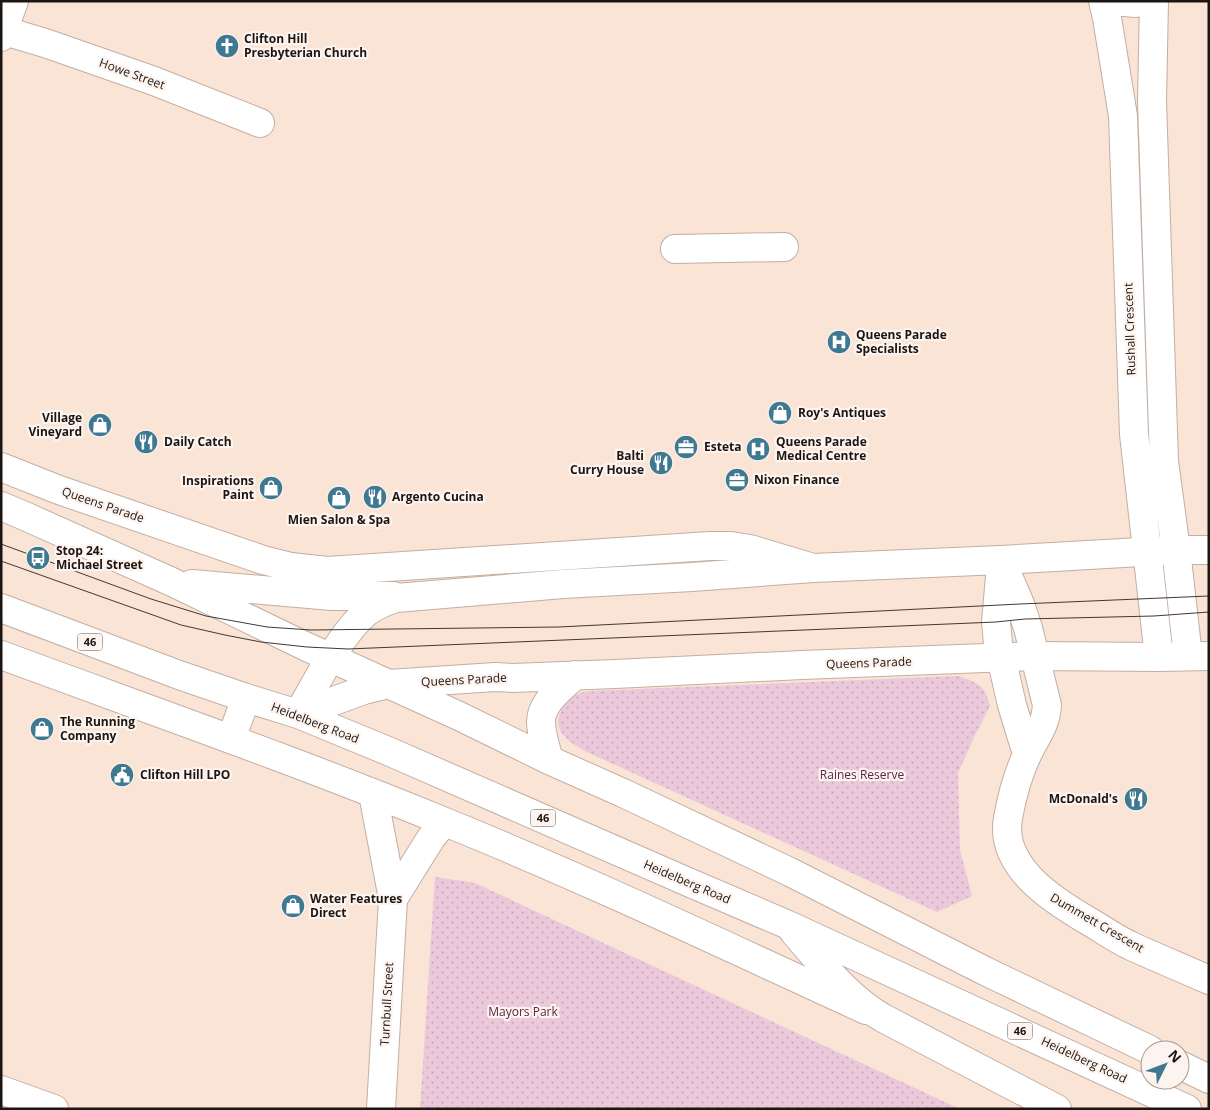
<svg xmlns="http://www.w3.org/2000/svg" width="1210" height="1110" viewBox="0 0 1210 1110" font-family="'Open Sans',sans-serif">
	<defs>
		<pattern id="park-dots" width="8" height="8" patternUnits="userSpaceOnUse" patternTransform="scale(1.25)"><rect width="8" height="8" fill="#ebc8da"/><path d="M2 2h.1M6 6h.1" fill="none" stroke="#c9abba" stroke-width="1.8" stroke-linecap="round"/></pattern>
	</defs>
	<rect width="100%" height="100%" fill="#f9e4d6"/>
	<!-- park -->
	<path fill="url(#park-dots)" d="M959,676c20,8 25,8 31,30l-16,31 -16,36 2,77 12,46 -35,16 -350,-160c-9,-5 -22,-12 -27,-22 -6,-12 4,-28 14,-34 4,-3 10,-4 15,-5z
		M435,877l40,6 485,226h-540z"/>
	<g fill="none" stroke-linecap="round" stroke-linejoin="round">
		<!-- street casing -->
		<g stroke="#c3afa2" stroke-width="30">
			<path id="street" d="M1,30l44,13 109,38 106,42
				M675,249l109,-2
				M1,467l58,23 204,70 28,7 36,4 383,-25h21l19,3 63,19
				M1001,560l19,44 8,24 19,77c-1,20 -11,31 -19,48 -10,20 -16,43 -20,65 -9,49 46,83 82,104 12,7 25,16 39,23 26,12 53,23 80,35
				M1001,565l-5,57 2,22 14,61 15,49
				M1,655c149,55 298,107 444,167 143,58 281,124 421,188
				M231,739l15,-41
				M373,794l20,105 -12,210
				M393,899l38,-61 13,-16
				M1,1090l53,19"/>
		</g>
		<!-- secondary casing -->
		<g stroke="#c3afa2" stroke-width="30">
			<path id="secondary" d="M1103,1l4,17 16,98 11,318 25,223
				M1113,1l23,2 6,-2
				M1154,1l-2,100 12,360 12,89 12,106
				M1,37l13,-36"/>
		</g>
		<!-- primary casing -->
		<g stroke="#c3afa2" stroke-width="30">
			<path id="primary" d="M1,506l26,11 145,65 135,65 152,69 90,44 74,33 167,79 197,100 163,78
				M192,584l140,12h61
				M1,608l178,67 67,23 52,16 90,37 300,131 98,42 401,185
				M298,714c18,-30 43,-82 70,-103 9,-6 18,-10 28,-13l167,-14 129,-7 121,-9 188,-8 175,-10h33
				M298,714l66,-24 25,-6 106,-7 18,1 102,-4 187,-9 234,-9 123,1 50,-1
				M549,760c-3,-12 -8,-26 -8,-38 0,-20 21,-34 34,-47
				M794,932c27,31 53,65 89,86l174,91
				M1180,1065l29,14"/>
		</g>
		<!-- street -->
		<use href="#street" stroke="#fff" stroke-width="28"/>
		<!-- secondary -->
		<use href="#secondary" stroke="#fff" stroke-width="28"/>
		<!-- primary -->
		<use href="#primary" stroke="#fff" stroke-width="28"/>
		<!-- tram -->
		<path stroke="#433833" stroke-width="1" d="M1,544l150,55 55,17 61,11 44,3 248,-3 461,-23 189,-8
			M1,561l180,64 44,10 36,7 46,5 41,2 648,-27 29,-3 129,-3 55,-4"/>
	</g>
	<!-- icons -->
	<defs>
		<g id="church-disc" transform="scale(1.25)"><circle r="9.5" fill="#3e7991" stroke="#fdf4ef"/><path d="M-1.2-6h2.4v3.5h3.3v2.4h-3.3V6h-2.4V-.1h-3.3v-2.4h3.3Z" fill="#fff"/></g>
		<g id="hospital-disc" transform="scale(1.25)"><circle r="9.5" fill="#3e7991" stroke="#fdf4ef"/><path d="M-5-5h3v3.5h4V-5h3V5h-3V1.5h-4V5h-3Z" fill="#fff"/></g>
		<g id="shop-disc" transform="scale(1.25)"><circle r="9.5" fill="#3e7991" stroke="#fdf4ef"/><path d="M-5-2.5h2.3a2.7 3.5 0 0 1 5.4 0H5L5.5 6h-11ZM-1.5-2.5h3a1.5 2.3 0 0 0-3 0Z" fill="#fff"/></g>
		<g id="restaurant-disc" transform="scale(1.25)"><circle r="9.5" fill="#3e7991" stroke="#fdf4ef"/><path d="M-5-6h1v4h1v-4h1v4h1v-4h1v5L-1.5 .5V6h-2V.5L-5-1ZM5-6V6H3V1.5H1.5Q1.5-4 5-6Z" fill="#fff"/></g>
		<g id="office-disc" transform="scale(1.25)"><circle r="9.5" fill="#3e7991" stroke="#fdf4ef"/><path d="M-6-3h4V-5.5h4V-3h4V5H-6ZM-1-4.5V-3h2v-1.5ZM-6 0V1H6V0Z" fill="#fff"/></g>
		<g id="bus-disc" transform="scale(1.25)"><circle r="9.5" fill="#3e7991" stroke="#fdf4ef"/><path d="M-5-6H5V4H4V6H2V4H-2V6H-4V4H-5ZM-3.5-4V0h7V-4ZM-3.5 1.2v1.5H-2V1.2ZM2 1.2v1.5H3.5V1.2Z" fill="#fff"/></g>
		<g id="civic-disc" transform="scale(1.25)"><circle r="9.5" fill="#3e7991" stroke="#fdf4ef"/><path d="M-.6-6.5H3V-4.5H.6V-3L4-1V1h2V6H-6V1h2V-1L-.6-3ZM-1.2 2.5V6h2.4V2.5Z" fill="#fff"/></g>
	</defs>
	<g fill-rule="evenodd">
		<use href="#church-disc" x="227" y="46"/>
		<use href="#hospital-disc" x="839" y="342"/>
		<use href="#shop-disc" x="780" y="413"/>
		<use href="#shop-disc" x="100" y="425"/>
		<use href="#restaurant-disc" x="146" y="442"/>
		<use href="#office-disc" x="686" y="447"/>
		<use href="#hospital-disc" x="758" y="449"/>
		<use href="#restaurant-disc" x="661" y="463"/>
		<use href="#office-disc" x="737" y="480"/>
		<use href="#shop-disc" x="271" y="488"/>
		<use href="#restaurant-disc" x="375" y="497"/>
		<use href="#shop-disc" x="339" y="498"/>
		<use href="#bus-disc" x="38" y="558"/>
		<use href="#shop-disc" x="42" y="729"/>
		<use href="#civic-disc" x="122" y="775"/>
		<use href="#restaurant-disc" x="1136" y="799"/>
		<use href="#shop-disc" x="293" y="906"/>
	</g>
	<g text-anchor="middle" stroke-width="4.5" stroke-linejoin="round" paint-order="stroke">
		<!-- shield labels -->
		<g fill="#fdf4ef" stroke="#605854" stroke-width="1">
			<rect x="77.5" y="633.5" width="25" height="17" rx="4"/>
			<rect x="530.5" y="809.5" width="25" height="17" rx="4"/>
			<rect x="1007.5" y="1022.5" width="25" height="17" rx="4"/>
		</g>
		<g font-size="11" font-weight="bold" fill="#1d1511">
			<text x="90" y="646">46</text>
			<text x="543" y="822">46</text>
			<text x="1020" y="1035">46</text>
		</g>
		<!-- poi labels -->
		<g font-size="12" font-weight="bold" fill="#1d1511" stroke="#fdf4ef" text-anchor="start">
			<text x="244" y="43">Clifton Hill<tspan x="244" dy="14">Presbyterian Church</tspan></text>
			<text x="856" y="339">Queens Parade<tspan x="856" dy="14">Specialists</tspan></text>
			<text x="798" y="417">Roy's Antiques</text>
			<text x="82" y="422" text-anchor="end">Village<tspan x="82" dy="14">Vineyard</tspan></text>
			<text x="164" y="446">Daily Catch</text>
			<text x="776" y="446">Queens Parade<tspan x="776" dy="14">Medical Centre</tspan></text>
			<text x="704" y="451">Esteta</text>
			<text x="644" y="460" text-anchor="end">Balti<tspan x="644" dy="14">Curry House</tspan></text>
			<text x="754" y="484">Nixon Finance</text>
			<text x="254" y="485" text-anchor="end">Inspirations<tspan x="254" dy="14">Paint</tspan></text>
			<text x="392" y="501">Argento Cucina</text>
			<text x="339" y="524" text-anchor="middle">Mien Salon &amp; Spa</text>
			<text x="56" y="555">Stop 24:<tspan x="56" dy="14">Michael Street</tspan></text>
			<text x="60" y="726">The Running<tspan x="60" dy="14">Company</tspan></text>
			<text x="140" y="779">Clifton Hill LPO</text>
			<text x="1118" y="803" text-anchor="end">McDonald's</text>
			<text x="310" y="903">Water Features<tspan x="310" dy="14">Direct</tspan></text>
		</g>
		<!-- street labels -->
		<g font-size="12" fill="#1d1511" stroke="#fdf4ef">
			<text transform="translate(132 74) rotate(20)" y="4">Howe Street</text>
			<text transform="translate(1130 329) rotate(-92)" y="4">Rushall Crescent</text>
			<text transform="translate(103 505) rotate(19)" y="4">Queens Parade</text>
			<text transform="translate(869 663) rotate(-2)" y="4">Queens Parade</text>
			<text transform="translate(464 680) rotate(-3)" y="4">Queens Parade</text>
			<text transform="translate(315 723) rotate(21)" y="4">Heidelberg Road</text>
			<text transform="translate(687 882) rotate(23)" y="4">Heidelberg Road</text>
			<text transform="translate(1097 923) rotate(30)" y="4">Dummett Crescent</text>
			<text transform="translate(387 1004) rotate(-87)" y="4">Turnbull Street</text>
			<text transform="translate(1084 1060) rotate(25)" y="4">Heidelberg Road</text>
		</g>
		<!-- park labels -->
		<g font-size="12" fill="#5a2644" stroke="#fdf4ef">
			<text x="862" y="779">Raines Reserve</text>
			<text x="523" y="1016">Mayors Park</text>
		</g>
	</g>
	<!-- border -->
	<rect width="1210" height="1110" fill="none" stroke="#1d1511" stroke-width="5"/>
	<!-- north arrow -->
	<g transform="translate(1165 1065) rotate(48)"><circle r="24" fill="#fdf4ef" stroke="#a39b96"/>
	<path d="M0-4L9 19L0 12L-9 19Z" fill="#3e7991"/>
	<text y="-8" font-size="14" font-weight="bold" text-anchor="middle" fill="#1d1511">N</text>
	</g>
</svg>
